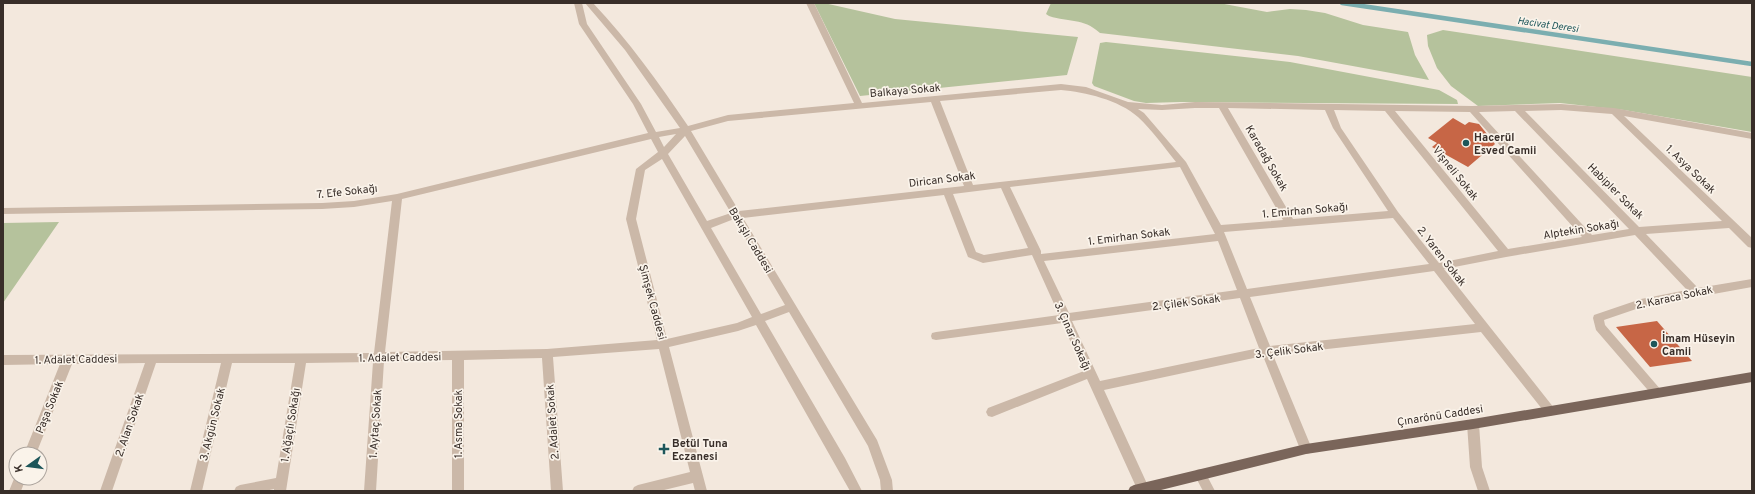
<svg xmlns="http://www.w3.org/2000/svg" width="1755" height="494" viewBox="0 0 1755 494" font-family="Overpass,sans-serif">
	<rect width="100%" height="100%" fill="#f3e8dd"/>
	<!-- green -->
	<path fill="#b5c29c" d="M814,3h10l71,16 183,18 -11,38 -207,21z
		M1051,3h168l48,9 23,-3 16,1 19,3 38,12 45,7 7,23 14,25 -131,-24 -198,-23c-18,-16 -30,-10 -51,-17l-3,-2z
		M1443,30l309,47v55l-128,-22 -64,-7 -82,3 -27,-20 -14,-18 -9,-22 -1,-11z
		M1106,42l184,20 149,28 18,10 1,4 -278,-2 -34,1 -12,-2 -40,-15 -2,-3 8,-40z
		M59,222l-56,81v-80z"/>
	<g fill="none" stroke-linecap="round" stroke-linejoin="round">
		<!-- stream -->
		<path stroke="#7baeb0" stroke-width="4.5" d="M1342,3l410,61"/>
	</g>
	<!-- building -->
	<path fill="#c76646" d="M1453,118l12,7 4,-3 10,2 16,20 -27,23 -36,-20 5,-4 -9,-5z
		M1657,321l35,40 -42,6 -34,-40z"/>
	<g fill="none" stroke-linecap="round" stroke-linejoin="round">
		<!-- minor -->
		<path fill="#cbb8a8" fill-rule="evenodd" d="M574,3h8l5,21 54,80 15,28 24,-4 -55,-78 -40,-47h8c36,38 66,80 95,123l40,-11 126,-12 -48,-100h8l48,100 199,-19 25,3 42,15 34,3 33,-3 277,4 89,-2 53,4 138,25v6l-128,-23 128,122v10l-4,-1 -19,-19 -83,6 52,54 54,-9v8l-110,20 -38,13 1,5 56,65 2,3 -2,3 -4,2 -4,-2 -57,-66 -3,-12 1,-3 47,-16 46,-9 -52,-55 -129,22 -62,12 110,139 2,3 -2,3 -4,2 -4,-2 -65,-82 -208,23 39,94 -2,4 -4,1 -4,-1 -2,-4 -37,-93 -159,34 45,98 -1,3h-10l-51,-112 -95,38 -4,-1 -2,-4 2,-4 96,-37 -22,-48 -126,17 -4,-1 -1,-3 1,-3 4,-1 123,-17 -27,-60 -49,8 -15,-6 -24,-62 -201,23 134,222 15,40 1,11h-12l-1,-11 -12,-34 -79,-134 -24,9 80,137 17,33h-12l-94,-166 -18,6 -69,16 38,144h-12l-2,-8 -33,8h-28l2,-4 4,-2 52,-13 -31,-123 -106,8 10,134h-12l-9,-133 -78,2v131h-12v-131l-68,1 -8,130h-12l9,-129 -67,1 -20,128h-12v-2l-9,2h-31l2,-4 4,-2 36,-7 19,-115h-63l-30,128h-12l31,-128h-65l-44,128h-12l45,-128 -73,1 -36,90h-12l36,-90 -57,1v-10l371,-2 18,-152 -38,6 -32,2 -319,5v-6l319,-5 32,-2 43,-7 251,-61 -15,-29 -54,-80zM1061,90c24,2 58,10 77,27 14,13 26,30 38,45l-203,23 -33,-84zM931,102l33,84 -225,25 -48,-80 37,-10zM1195,108h24l64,112 -62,5 -35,-63 -42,-49 -6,-4 24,1zM1228,108l97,2 8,18 55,83 -95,8zM1334,110l51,1 113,140 -59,12 -41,-51 -57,-84zM1561,110l51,4 110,107 -83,6 -114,-116zM1395,111l75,1 112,125 -74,12zM1515,111l114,118 -37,6 -113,-123zM676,134l-12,13 -5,-10zM685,136l46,77 -24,8 -39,-67zM651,139l7,13 -22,17 -10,50 31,121 -110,9 -162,3 17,-153zM662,159l90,158 -15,6 -70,16 -31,-120 9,-49zM1180,167l35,67 -174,20v-3l-31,-64zM1001,188l27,60 -44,7 -8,-3 -23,-58zM1393,218l36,46 -182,25 -23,-57zM734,219l51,86 -24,9 -50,-86zM1218,241l19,49 -168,23 -25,-52zM1434,271l41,53 -205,22 -20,-49zM1240,298l19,50 -159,33 -28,-60z
			M1473,419l4,1 2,4 3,43 8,24h-12l-8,-24 -3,-43 2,-4z
			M1200,469l4,1 11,21h-12l-9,-17 2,-4z
			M16,474v4h10l-5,13h-12z"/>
		<!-- major -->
		<path fill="#7a655a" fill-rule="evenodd" d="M1752,372v10l-279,47 -167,25 -149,37h-29l2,-4 4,-2 172,-41 167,-25z"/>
	</g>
	<!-- markers -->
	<g fill="#1d565a" stroke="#faf3ea" stroke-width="1.5">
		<circle cx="1466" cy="143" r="4"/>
		<circle cx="1654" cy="344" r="4"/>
		<path d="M662 443h4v4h4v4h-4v4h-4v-4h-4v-4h4z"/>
	</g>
	<g text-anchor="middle" stroke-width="3.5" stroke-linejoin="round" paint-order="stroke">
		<!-- far-water labels -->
		<g font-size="10" font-style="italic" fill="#1d565a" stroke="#faf3ea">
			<text transform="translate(1548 24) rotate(8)" y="4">Hacivat Deresi</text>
		</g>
		<!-- street labels -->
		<g font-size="11" fill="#382e29" stroke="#faf3ea">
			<text transform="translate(905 90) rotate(-5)" y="4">Balkaya Sokak</text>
			<text transform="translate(1267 158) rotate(60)" y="4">Karadağ Sokak</text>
			<text transform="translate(1691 169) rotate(44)" y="4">1. Asya Sokak</text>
			<text transform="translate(1456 173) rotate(51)" y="4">Vişneli Sokak</text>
			<text transform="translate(942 179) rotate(-7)" y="4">Dirican Sokak</text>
			<text transform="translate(347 191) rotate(-6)" y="4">7. Efe Sokağı</text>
			<text transform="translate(1616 191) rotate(45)" y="4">Habipler Sokak</text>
			<text transform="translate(1305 210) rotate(-5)" y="4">1. Emirhan Sokağı</text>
			<text transform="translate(1581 229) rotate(-9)" y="4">Alptekin Sokağı</text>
			<text transform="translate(1129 236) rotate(-7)" y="4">1. Emirhan Sokak</text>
			<text transform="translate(751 240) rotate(59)" y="4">Bakışlı Caddesi</text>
			<text transform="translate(1442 256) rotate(52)" y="4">2. Yaren Sokak</text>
			<text transform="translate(1674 297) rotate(-12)" y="4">2. Karaca Sokak</text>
			<text transform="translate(653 302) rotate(75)" y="4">Şimşek Caddesi</text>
			<text transform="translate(1186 302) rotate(-7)" y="4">2. Çilek Sokak</text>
			<text transform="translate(1073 336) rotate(66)" y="4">3. Çınar Sokağı</text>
			<text transform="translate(1289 350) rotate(-7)" y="4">3. Çelik Sokak</text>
			<text transform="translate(400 357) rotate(-1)" y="4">1. Adalet Caddesi</text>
			<text transform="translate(76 359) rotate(-1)" y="4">1. Adalet Caddesi</text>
			<text transform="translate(49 407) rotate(-68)" y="4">Paşa Sokak</text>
			<text transform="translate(1440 415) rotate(-9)" y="4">Çınarönü Caddesi</text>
			<text transform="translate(552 422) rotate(-94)" y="4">2. Adalet Sokak</text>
			<text transform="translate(212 424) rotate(-76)" y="4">3. Akgün Sokak</text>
			<text transform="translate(375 424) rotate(-86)" y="4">1. Aytaç Sokak</text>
			<text transform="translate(458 424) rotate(-90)" y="4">1. Asma Sokak</text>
			<text transform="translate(129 425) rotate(-71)" y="4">2. Alan Sokak</text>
			<text transform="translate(290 425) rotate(-81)" y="4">1. Ağaçlı Sokağı</text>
		</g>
		<!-- poi labels -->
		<g font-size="11" font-weight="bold" fill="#382e29" stroke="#faf3ea" text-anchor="start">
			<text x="1474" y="141">Hacerül<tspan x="1474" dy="13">Esved Camii</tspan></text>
			<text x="1662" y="342">İmam Hüseyin<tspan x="1662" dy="13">Camii</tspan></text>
			<text x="672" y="447">Betül Tuna<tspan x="672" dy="13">Eczanesi</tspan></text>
		</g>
	</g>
	<!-- border -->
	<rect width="1755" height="494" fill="none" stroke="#382e29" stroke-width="8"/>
	<!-- north arrow -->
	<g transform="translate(28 466) rotate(256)"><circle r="19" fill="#faf3ea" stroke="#aca49d"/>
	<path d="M0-3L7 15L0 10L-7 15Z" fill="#1d565a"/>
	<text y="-6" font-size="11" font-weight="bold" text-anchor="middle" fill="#382e29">K</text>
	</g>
</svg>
